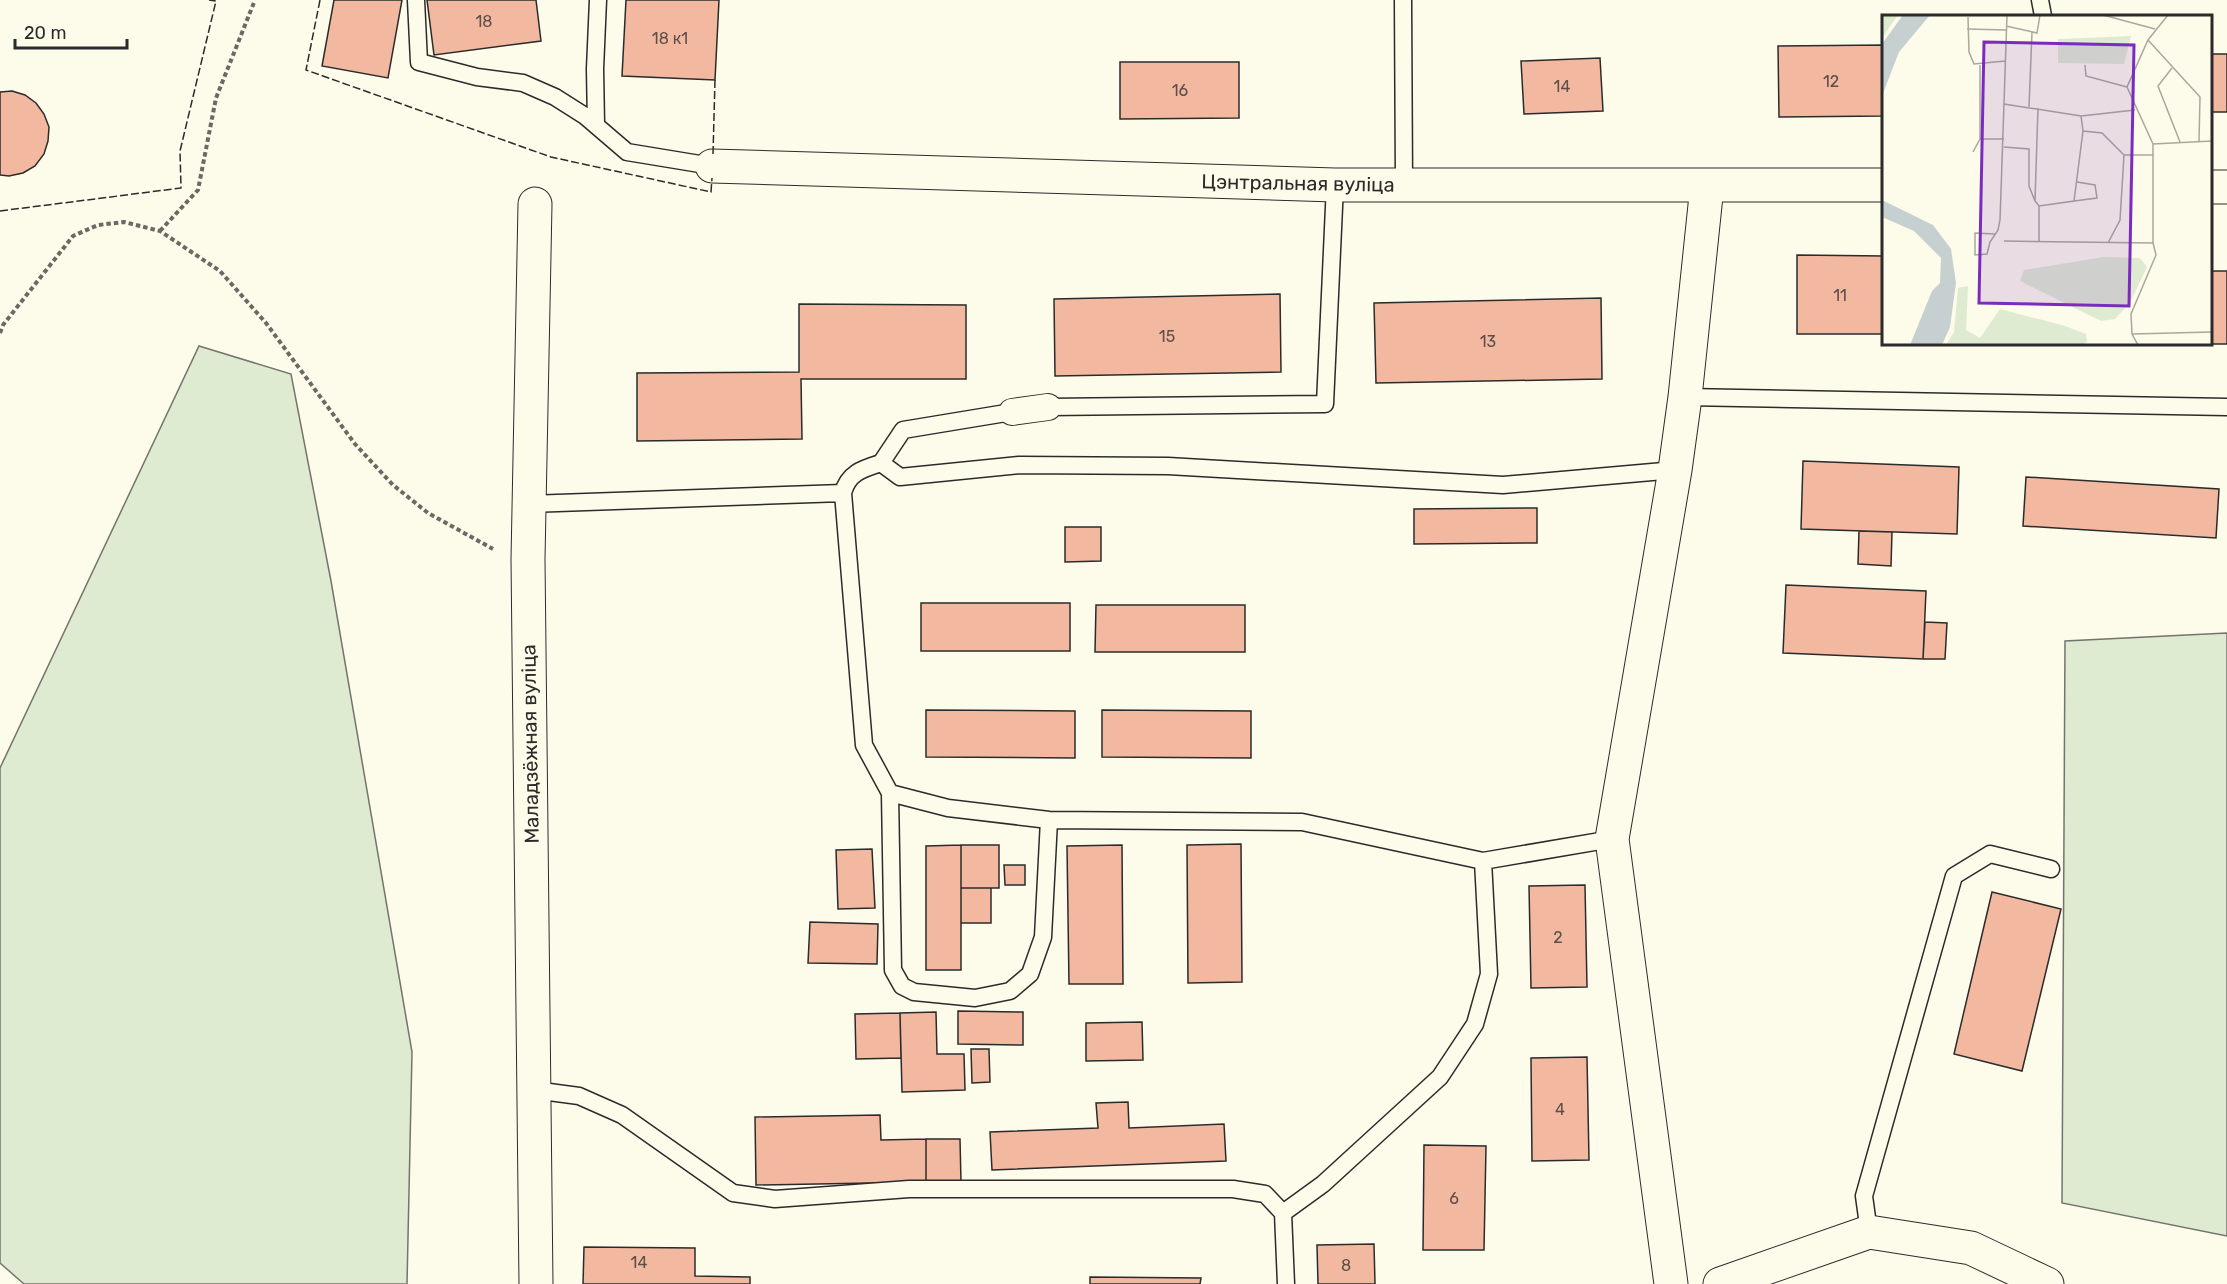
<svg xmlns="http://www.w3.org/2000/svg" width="2227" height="1284" viewBox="0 0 2227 1284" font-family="Rubik,sans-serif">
	<rect width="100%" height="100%" fill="#fdfbea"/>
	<!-- green -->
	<path fill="#deebd1" stroke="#74746e" stroke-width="1.5" d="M199,346l92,28 40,207 81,471 -5,232h-383l-24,-21v-495z
		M2227,633v603l-165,-33 3,-562z"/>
	<!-- building -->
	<path fill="#f2b8a0" stroke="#2b2b2b" stroke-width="1.5" d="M334,0h68l-14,78 -66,-12z
		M427,0h109l5,41 -107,14z
		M626,0h93l-4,80 -93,-4z
		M1884,45v71l-105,1 -1,-71z
		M2210,54h17v58h-17z
		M1600,58l3,53 -79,3 -3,-53z
		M1120,62h119v56l-119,1z
		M12,91l13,4 11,8 8,11 5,13 -1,14 -4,13 -9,12 -12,7 -14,3 -9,-1v-83z
		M1797,255l87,1v78h-87z
		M2210,271h17v73h-131h114z
		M1280,294l1,78 -226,4 -1,-77z
		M1601,298l1,81 -226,4 -2,-80z
		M799,304l167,1v74h-165l1,60 -165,2v-68l162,-1z
		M1803,461l156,6 -2,67 -156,-5z
		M2026,477l193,12 -3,49 -193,-12z
		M1537,508v35l-123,1v-35z
		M1065,527h36v34l-36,1z
		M1859,531l33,1 -1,34 -33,-2z
		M1786,585l140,6 -3,68 -140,-6z
		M921,603h149v48h-149z
		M1096,605h149v47h-150z
		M1925,622l22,1 -2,36h-22z
		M926,710l149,1v47l-149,-1z
		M1102,710l149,1v47l-149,-1z
		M1241,844l1,138 -54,1 -1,-138z
		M961,845h38v43h-38z
		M961,845v125h-35v-124z
		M1122,845l1,139h-54l-2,-138z
		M872,849l3,59 -37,1 -2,-59z
		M1004,865h21v20h-20z
		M1585,885l2,102 -56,1 -2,-102z
		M961,888h30v35h-30z
		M1992,892l69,17 -39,162 -68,-17z
		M810,922l68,2 -1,40 -69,-1z
		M958,1011l65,1v33l-65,-1z
		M936,1012l1,42h27l1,36 -63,2 -2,-79z
		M900,1013l1,45 -45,1 -1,-45z
		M1142,1022l1,38 -57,1v-38z
		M971,1049h18l1,33 -18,1z
		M1587,1057l2,103 -57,1 -1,-103z
		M1128,1102l1,26 95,-4 2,37 -234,9 -2,-38 108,-4 -2,-25z
		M880,1115l1,25 45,-1v43l-170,3 -1,-68z
		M926,1139h34l1,43h-35z
		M1424,1145l62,1 -2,104h-61z
		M1374,1244l1,40h-57l-1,-39z
		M584,1247l111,1v28l55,1v7h-167z
		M1090,1277l111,1 -1,6h-110z"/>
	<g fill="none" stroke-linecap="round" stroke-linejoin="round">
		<!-- service casing -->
		<g stroke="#2b2b2b" stroke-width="19">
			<path id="service" d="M416,0l3,62 58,15 46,6 32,14 30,19 42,36 85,14
				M1403,0l1,185
				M2040,0l3,16
				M596,125l-1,-56 3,-69
				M1685,397l542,10
				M1048,407l277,-3 10,-219
				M881,463l22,-33 109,-18
				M529,504l314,-11
				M890,793l3,177 9,16 12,6 61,6 35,-7 20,-17 13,-37 6,-117
				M1612,839l-129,22 -181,-39 -253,-2 -101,-12 -58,-15 -26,-48 -21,-252c5,-20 19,-24 38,-30l19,14 119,-12 149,1 335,19 172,-15
				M534,1090l45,6 43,19 111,78 42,6 134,-10h324l32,5 18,19
				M1869,1232l-5,-36 90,-320 36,-22 61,15
				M1286,1284l-3,-71 40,-29 117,-107 35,-53 14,-50 -6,-113"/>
		</g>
		<!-- pedestrian casing -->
		<g stroke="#2b2b2b" stroke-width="28">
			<path id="pedestrian" d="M1012,412l36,-5"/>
		</g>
		<!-- minor casing -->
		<g stroke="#2b2b2b" stroke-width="35">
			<path id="minor" d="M712,166l623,19h549
				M2210,187h17
				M535,204l-7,355 8,725
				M1671,1284l-59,-445 63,-369 10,-73 22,-211
				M1720,1284l149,-52 102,16 76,36"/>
		</g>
		<!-- path -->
		<path stroke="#6a6964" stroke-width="4" stroke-dasharray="4.5 3" stroke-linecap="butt" d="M160,231l38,-41 18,-92 39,-98
			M0,333l3,-8 70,-89 25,-11 26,-3 36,9 60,40 46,52 89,121 38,41 35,28 65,36"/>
		<!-- service -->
		<use href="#service" stroke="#fdfbea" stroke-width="16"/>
		<!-- pedestrian -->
		<use href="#pedestrian" stroke="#fdfbea" stroke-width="26"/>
		<!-- minor -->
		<use href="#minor" stroke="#fdfbea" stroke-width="33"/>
		<!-- fence -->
		<path stroke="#2b2b2b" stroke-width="1.5" stroke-dasharray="8 3" stroke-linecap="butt" d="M320,0l-14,70 245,87 160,35 1,-14
			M713,154l2,-74
			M0,211l181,-23 -1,-37 36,-150 -7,-1"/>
	</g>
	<g text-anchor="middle" stroke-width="4.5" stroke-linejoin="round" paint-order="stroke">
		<!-- number labels -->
		<g font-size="16" fill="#5d4e48">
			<text x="484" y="27">18</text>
			<text x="670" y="44">18 к1</text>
			<text x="1831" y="87">12</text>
			<text x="1562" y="92">14</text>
			<text x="1180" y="96">16</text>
			<text x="1840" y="301">11</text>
			<text x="1167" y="342">15</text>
			<text x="1488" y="347">13</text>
			<text x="1558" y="943">2</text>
			<text x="1560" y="1115">4</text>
			<text x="1454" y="1204">6</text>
			<text x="639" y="1268">14</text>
			<text x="1346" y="1271">8</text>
		</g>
		<!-- street labels -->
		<g font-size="20" fill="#2b2b2b" stroke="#fdfbea">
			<text transform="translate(1298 183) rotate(1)" y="7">Цэнтральная вуліца</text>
			<text transform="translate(530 744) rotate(-91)" y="7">Маладзёжная вуліца</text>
		</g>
	</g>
	<!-- overview -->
	<g transform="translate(1882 15)">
		<rect width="330" height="330" fill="#fdfbea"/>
		<path d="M0,0h16l-16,23zM249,21l-7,28 -66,-1v-24zM221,242l37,1 7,9 -17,36 -15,16 -14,2 -81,-40 4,-11zM86,271l-2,44 14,8 20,-29 65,17 21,8 1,7 -3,4h-138l8,-13 4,-44z" fill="#deebd1"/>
		<path d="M21,0h27l-31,37 -17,44v-52zM0,185l51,25 18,24 5,34 -6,44 -8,18h-32l22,-54 8,-8 1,-25 -27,-27 -32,-14z" fill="#c7d0d0"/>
		<path fill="none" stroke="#a9a89e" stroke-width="1.5" d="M221,0l52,14M86,2l1,35 5,12 31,-3M124,11l31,7 3,-18M85,14l39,1M266,25l52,57 -1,44M203,50l1,11 41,11M290,53l-14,18 22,56M122,89l77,12 54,-6M147,92l3,-75M156,93l-3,93 4,5 35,-5 9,-70 -2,-15M201,116l19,2 22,22h29M98,124v-74M271,129l59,-3M122,132l25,2v37l6,15M91,137l7,-13h24M192,186l23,-3 -2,-13 -18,-3M157,191v36M113,219l-20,-1v22l12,-1 3,-12 8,-12 2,-10 7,-205M122,226l149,2v-99l-26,-57 21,-47 20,-25M226,228l12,-23 4,-65M250,319l80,-2M256,330l-6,-11 -1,-20 25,-59 -3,-12"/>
		<path fill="#7b2cbf" fill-opacity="0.15" stroke="#7b2cbf" stroke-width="3" d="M102,27l150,3 -5,261 -150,-3z"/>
		<rect width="330" height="330" fill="none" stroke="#2b2b2b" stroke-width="3"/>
	</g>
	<!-- scale -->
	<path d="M15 39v9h112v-9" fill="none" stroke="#2b2b2b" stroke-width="3"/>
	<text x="24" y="39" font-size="18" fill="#2b2b2b" stroke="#fdfbea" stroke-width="4.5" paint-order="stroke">20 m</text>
</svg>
